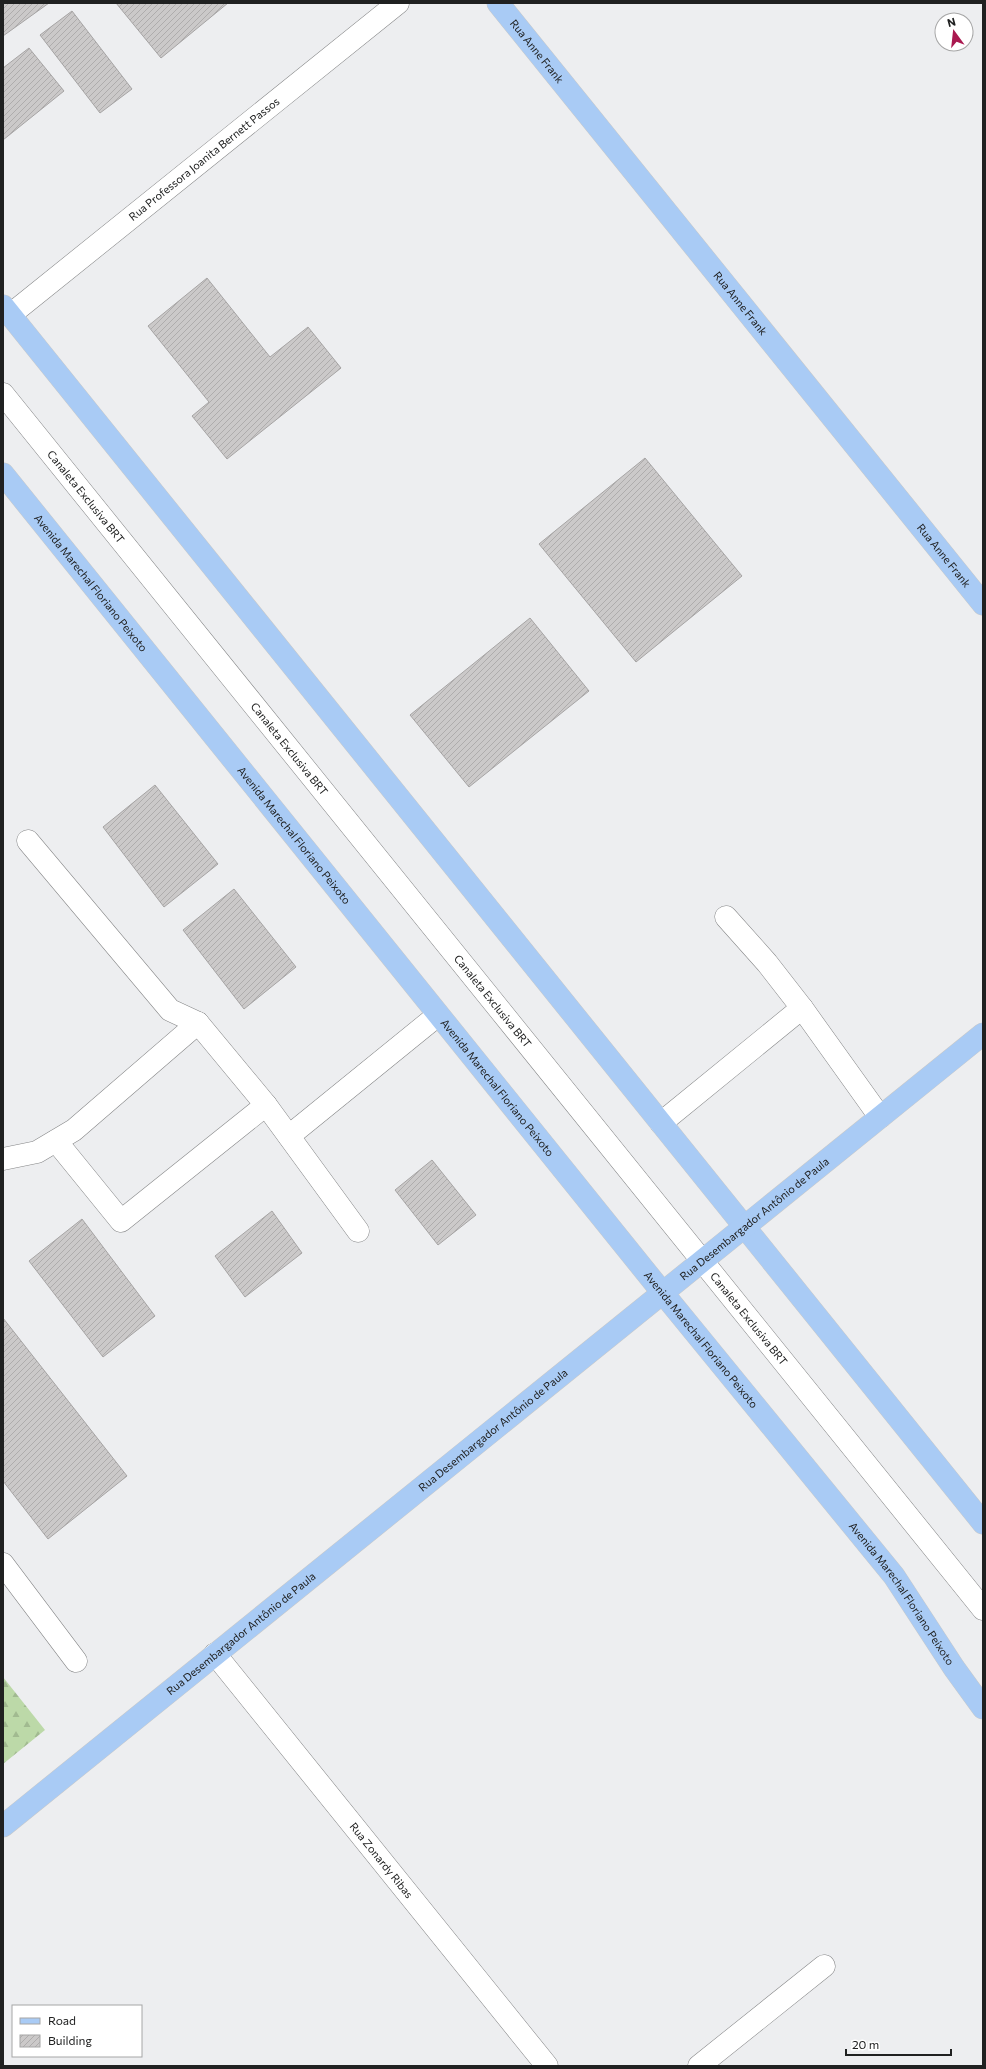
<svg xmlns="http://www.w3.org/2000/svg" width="986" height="2069" viewBox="0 0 986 2069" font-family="Commissioner,sans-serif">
	<defs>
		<pattern id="forest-firs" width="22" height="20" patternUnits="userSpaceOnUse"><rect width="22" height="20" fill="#bcd9a8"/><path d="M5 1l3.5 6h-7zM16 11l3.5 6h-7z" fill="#a1ba90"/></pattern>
		<pattern id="building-hatch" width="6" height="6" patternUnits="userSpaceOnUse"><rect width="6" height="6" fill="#cbc9c9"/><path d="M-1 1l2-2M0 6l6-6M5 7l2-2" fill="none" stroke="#aeacac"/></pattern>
	</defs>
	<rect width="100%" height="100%" fill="#edeef0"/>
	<!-- forest -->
	<path fill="url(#forest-firs)" d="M3,1677l42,53 -42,34z"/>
	<!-- building -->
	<path fill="url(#building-hatch)" stroke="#a6a4a4" d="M3,3h46l-46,33z
		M116,3h112l-67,55z
		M72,11l60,78 -32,24 -60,-78z
		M29,48l35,43 -61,49v-72z
		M207,278l63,79 38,-30 33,41 -114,91 -35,-43 17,-14 -61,-76z
		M645,458l97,118 -106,86 -97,-118z
		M530,618l59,73 -120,96 -59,-72z
		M155,785l63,79 -54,43 -61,-80z
		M234,889l62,78 -52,42 -61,-79z
		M432,1160l44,55 -38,30 -43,-55z
		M272,1211l30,42 -57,44 -30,-41z
		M82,1219l73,97 -52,41 -74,-96z
		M3,1318l124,158 -79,63 -45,-58z"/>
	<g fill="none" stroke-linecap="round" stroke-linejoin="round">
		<!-- minor casing -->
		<g stroke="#858687" stroke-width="23">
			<g id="minor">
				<path id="s1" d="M10,315l388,-312"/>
				<path id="s2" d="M3,394l980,1215"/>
				<path d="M28,841l142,169 28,13 68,82 92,126"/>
				<path d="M726,917l41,46 35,45"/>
				<path d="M661,1123l141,-115 78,109"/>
				<path d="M289,1136l149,-121"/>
				<path d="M56,1141l65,80 145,-116"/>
				<path d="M3,1159l34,-7 37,-22 124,-107"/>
				<path d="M3,1564l73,97"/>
				<path id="s3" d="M215,1654l332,412"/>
				<path d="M699,2066l125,-100"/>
			</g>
		</g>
		<!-- major casing -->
		<g stroke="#c9caca" stroke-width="23">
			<g id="major">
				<path id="s4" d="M498,3l485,601"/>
				<path d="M3,306l980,1217"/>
				<path id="s5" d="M3,474l659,818 232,284 60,92 29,40"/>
				<path id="s6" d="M3,1826l980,-792"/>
			</g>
		</g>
		<!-- minor -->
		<use href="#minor" stroke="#fff" stroke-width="22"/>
		<!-- major -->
		<use href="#major" stroke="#a9cbf5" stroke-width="22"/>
	</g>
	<g text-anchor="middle" stroke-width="3.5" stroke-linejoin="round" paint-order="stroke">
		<!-- street labels -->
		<g font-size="11" fill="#202121" stroke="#fff">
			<text dy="4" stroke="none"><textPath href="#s4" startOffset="62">Rua Anne Frank</textPath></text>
			<text dy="4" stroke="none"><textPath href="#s1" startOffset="249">Rua Professora Joanita Bernett Passos</textPath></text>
			<text dy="4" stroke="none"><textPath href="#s4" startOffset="386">Rua Anne Frank</textPath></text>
			<text dy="4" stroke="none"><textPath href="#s2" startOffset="132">Canaleta Exclusiva BRT</textPath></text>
			<text dy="4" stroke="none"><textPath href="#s4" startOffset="710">Rua Anne Frank</textPath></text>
			<text dy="4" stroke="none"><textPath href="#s5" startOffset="140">Avenida Marechal Floriano Peixoto</textPath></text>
			<text dy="4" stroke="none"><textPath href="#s2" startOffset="456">Canaleta Exclusiva BRT</textPath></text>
			<text dy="4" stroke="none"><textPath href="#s5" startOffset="464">Avenida Marechal Floriano Peixoto</textPath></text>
			<text dy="4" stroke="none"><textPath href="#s2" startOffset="780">Canaleta Exclusiva BRT</textPath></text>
			<text dy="4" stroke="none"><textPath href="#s5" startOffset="788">Avenida Marechal Floriano Peixoto</textPath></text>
			<text dy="4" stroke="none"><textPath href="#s6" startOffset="966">Rua Desembargador Antônio de Paula</textPath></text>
			<text dy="4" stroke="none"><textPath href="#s2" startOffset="1188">Canaleta Exclusiva BRT</textPath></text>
			<text dy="4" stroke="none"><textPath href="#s5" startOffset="1112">Avenida Marechal Floriano Peixoto</textPath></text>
			<text dy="4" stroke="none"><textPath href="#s6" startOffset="630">Rua Desembargador Antônio de Paula</textPath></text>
			<text dy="4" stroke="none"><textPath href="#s5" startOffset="1436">Avenida Marechal Floriano Peixoto</textPath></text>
			<text dy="4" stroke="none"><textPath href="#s6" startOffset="306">Rua Desembargador Antônio de Paula</textPath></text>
			<text dy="4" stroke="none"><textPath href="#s3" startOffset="265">Rua Zonardy Ribas</textPath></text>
		</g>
	</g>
	<!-- border -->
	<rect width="986" height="2069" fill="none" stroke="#202121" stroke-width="8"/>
	<!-- legend -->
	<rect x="12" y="2005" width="130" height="52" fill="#ffffff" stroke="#a6a6a6"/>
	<rect x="20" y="2018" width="20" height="6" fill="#a9cbf5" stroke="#a6a6a6"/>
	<text x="48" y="2025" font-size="12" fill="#202121">Road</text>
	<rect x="20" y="2035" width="20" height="12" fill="url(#building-hatch)" stroke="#a6a6a6"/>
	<text x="48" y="2045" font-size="12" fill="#202121">Building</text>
	<!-- north arrow -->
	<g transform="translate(954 32) rotate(345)"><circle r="19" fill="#ffffff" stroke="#a6a6a6"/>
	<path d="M0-3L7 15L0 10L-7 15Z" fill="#aa1950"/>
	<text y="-6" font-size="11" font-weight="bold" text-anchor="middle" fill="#202121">N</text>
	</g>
	<!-- scale -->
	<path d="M846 2049v6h105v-6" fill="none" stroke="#202121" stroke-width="2"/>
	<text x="852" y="2049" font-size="12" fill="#202121" stroke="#ffffff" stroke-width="3" paint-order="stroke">20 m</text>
</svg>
